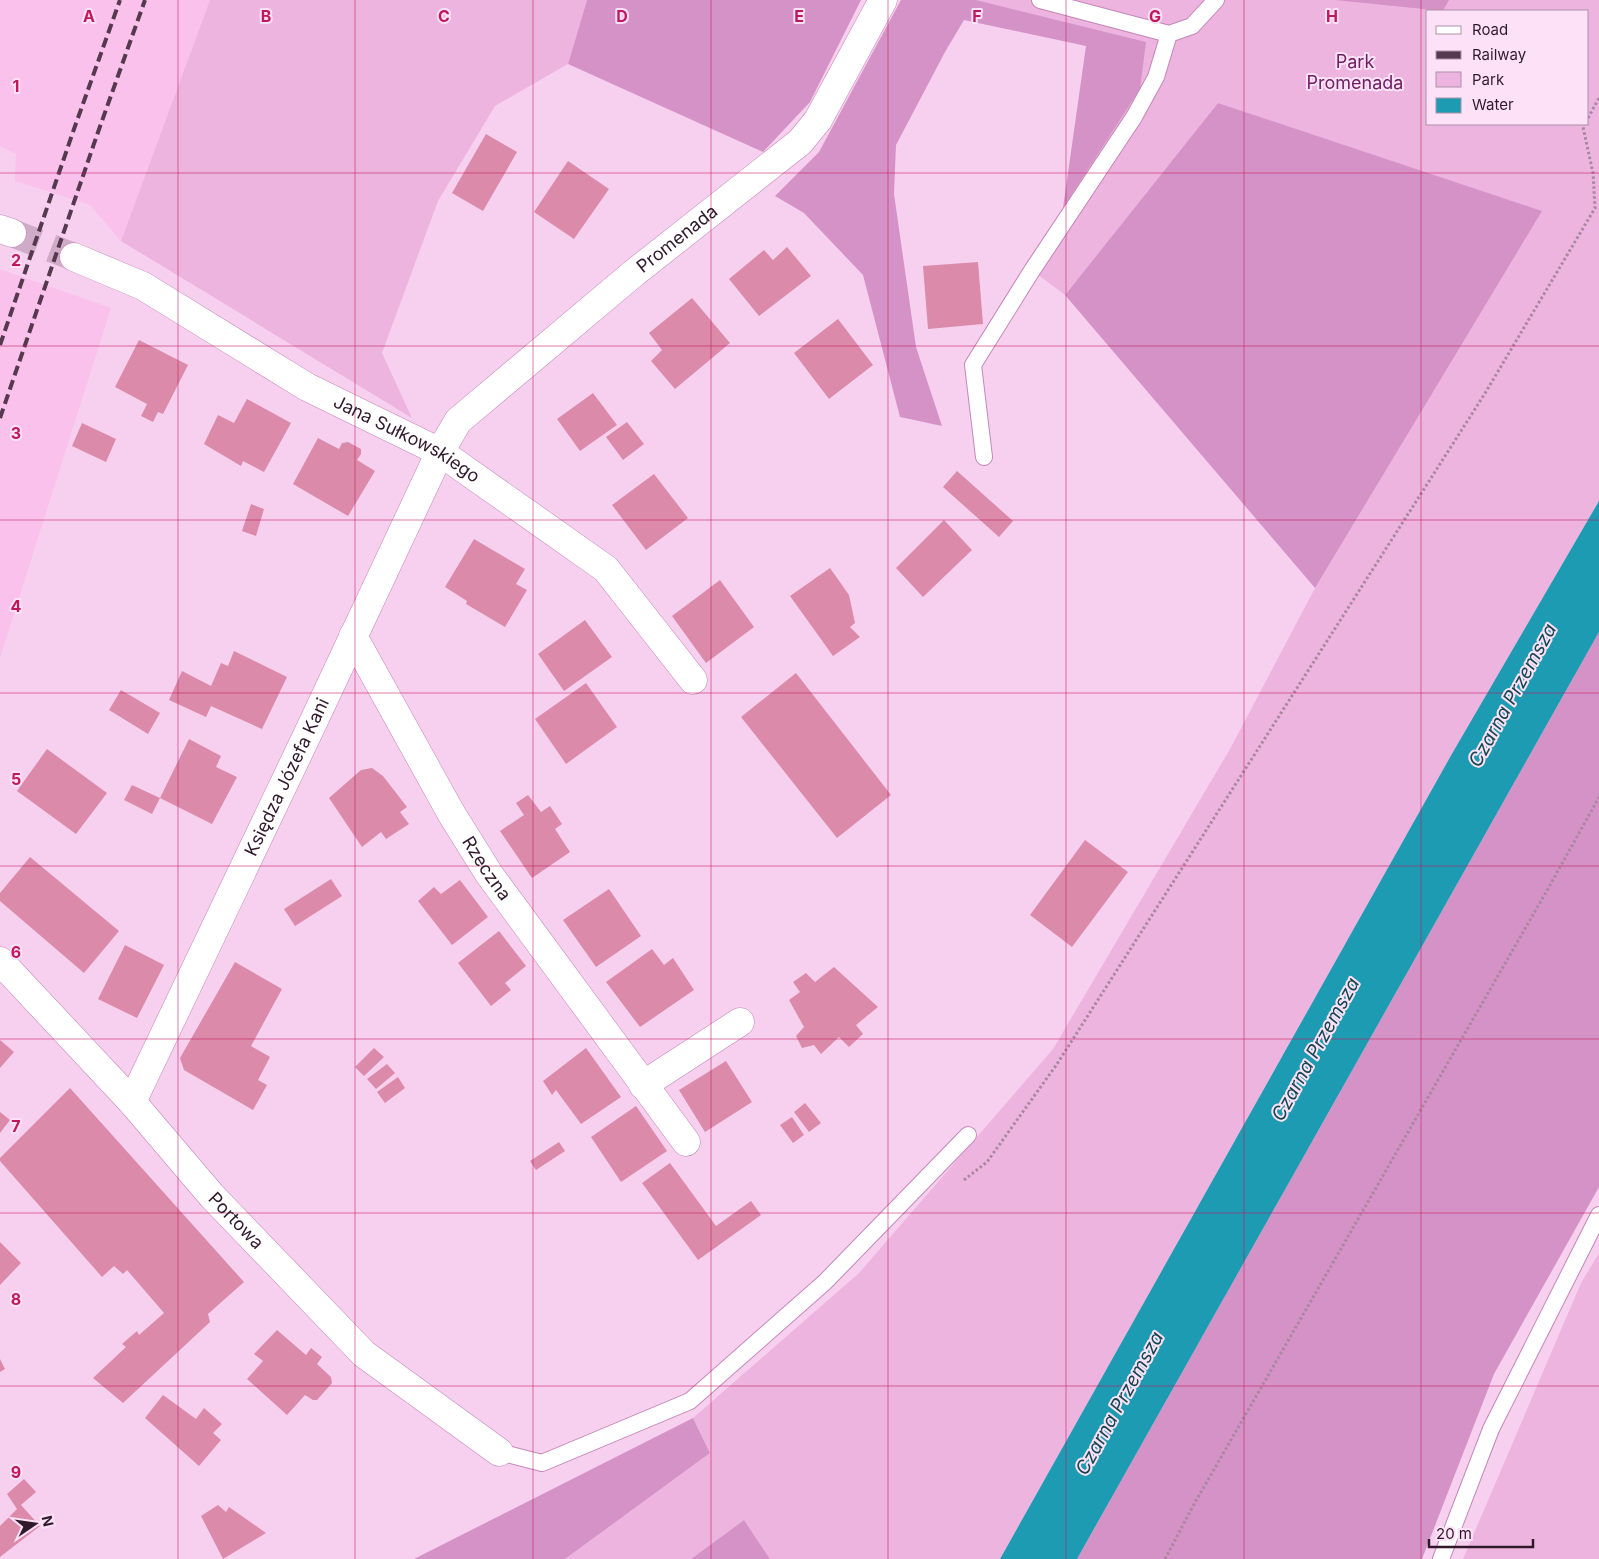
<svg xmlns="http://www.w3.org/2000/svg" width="1599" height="1559" viewBox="0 0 1599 1559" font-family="Inter,sans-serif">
	<rect width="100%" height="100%" fill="#f8d0ef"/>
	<!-- built -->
	<path fill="#fac1ed" d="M0,0h210l-89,241 -31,-36 -75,-24 1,-27 -16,-8z
		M0,269l111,39 -111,350z"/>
	<!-- green -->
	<path fill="#edb4e0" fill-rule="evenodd" d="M210,0h377l-19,64 -73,42 -57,95 -56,152 30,65 -291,-177z
		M921,0h678v501l-146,251 -453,807h-230l-26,-39 -53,39h-126l145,-106 -17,-35 166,-145 194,-224 177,-300 85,-161 226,-376 -323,-109 -153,192 -40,-30 38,-57 62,-157zM1428,11h160v113h-160z
		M1599,1253v306h-136l118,-276z"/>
	<!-- forest -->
	<path fill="#d592c7" d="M587,0h274l-51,102 -47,50 -195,-88z
		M901,0h75l170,42 -6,47 -77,119 23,-162 -122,-26 -19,32 -49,93 -2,49 22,153 26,79 -42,-9 -37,-142 -59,-62 -29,-17 44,-44z
		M1335,0h114l-6,11z
		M1218,103l324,108 -227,377 -250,-293z
		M1599,632v555l-105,187 -72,185h-345z
		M693,1418l17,35 -145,106h-151z
		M744,1520l26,39h-79z"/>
	<!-- water -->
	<path fill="#1c9bb2" d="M1599,501v131l-522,927h-77l453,-807z"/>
	<!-- building -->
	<path fill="#db8aaa" d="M486,134l31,18 -34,59 -31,-18z
		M568,161l41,28 -35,50 -40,-27z
		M787,247l24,29 -52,40 -30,-37 35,-29 9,10z
		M978,262l5,62 -55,5 -5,-63z
		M692,298l38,45 -55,46 -24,-28 11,-11 -13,-17z
		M838,319l35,46 -44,34 -35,-46z
		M139,340l49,25 -25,49 -5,-2 -5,10 -12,-6 6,-12 -32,-17z
		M593,393l24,32 -37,26 -23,-32z
		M247,399l44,24 -27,49 -21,-11 -2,5 -37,-22 14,-29 16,8z
		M627,422l17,22 -21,16 -17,-23z
		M82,423l34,16 -10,23 -34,-16z
		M318,438l21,11 3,-6 6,-1 13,7v5l-4,6 18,11 -27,45 -55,-32z
		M957,471l56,50 -14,16 -56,-50z
		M654,474l34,44 -42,32 -34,-45z
		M251,504l13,5 -8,27 -14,-5z
		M944,520l28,30 -49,47 -27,-29z
		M474,539l51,30 -9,15 11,6 -22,37 -39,-23 1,-3 -22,-14z
		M830,568l19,27 6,28 -5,4 10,10 -27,19 -43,-60z
		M720,580l34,47 -48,36 -34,-47z
		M585,620l27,37 -48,34 -26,-37z
		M234,651l53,26 -25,52 -51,-23 -5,11 -37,-17 13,-29 29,15 10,-23 7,3z
		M796,673l95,122 -54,43 -96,-121z
		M586,683l31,44 -51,37 -31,-45z
		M121,690l39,23 -12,21 -39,-24z
		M189,739l32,17 -5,11 21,10 -25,47 -52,-26 -8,16 -28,-14 8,-15 28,13z
		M47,749l60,44 -31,41 -59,-43z
		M372,768l11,8 24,31 -7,5 9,12 -23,15 -5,-7 -19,15 -33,-49 32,-28z
		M528,795l13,17 9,-6 12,18 -7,5 15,23 -38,26 -32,-47 24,-16 -8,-12z
		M1085,840l43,32 -56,75 -42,-32z
		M30,857l89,74 -35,42 -84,-72v-8z
		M331,879l11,17 -47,30 -11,-17z
		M460,880l28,37 -36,28 -34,-44 16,-14 7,7z
		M609,889l32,47 -45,31 -33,-47z
		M499,931l27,35 -21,17 6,7 -20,16 -33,-43z
		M125,945l39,20 -27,53 -39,-19z
		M652,949l12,16 9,-7 21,32 -54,37 -34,-45z
		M235,962l47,27 -31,57 19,11 -12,23 9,5 -14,25 -69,-40 -4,-12z
		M834,967l44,40 -22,18 7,9 -14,13 -10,-10 -18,17 -7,-9 -12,3 -6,-12 8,-9 -15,-27 11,-8 -7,-10 13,-9 9,9z
		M0,1040l14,12 -14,16z
		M374,1048l10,9 -20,19 -9,-9z
		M586,1048l35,49 -40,27 -25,-34 -4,5 -9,-14z
		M726,1061l26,41 -47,30 -26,-42z
		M387,1064l8,9 -19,16 -9,-10z
		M398,1077l7,11 -20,15 -8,-11z
		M70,1088l174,194 -36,32 2,8 -87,81 -30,-25 33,-31 -4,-3 15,-13 2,4 25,-22 -37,-43 -4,4 -9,-8 -12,11 -102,-116v-3z
		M805,1103l16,20 -12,9 -15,-20z
		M636,1106l31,45 -46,31 -30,-45z
		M0,1112l10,8 -10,13z
		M792,1117l12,18 -11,8 -13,-18z
		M559,1142l6,9 -29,19 -6,-9z
		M670,1163l46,63 35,-25 10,14 -63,45 -56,-77z
		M0,1242l21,21 -21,22z
		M277,1330l29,25 5,-7 11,9 -5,7 14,13 1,6 -15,17h-4l-8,-5 -18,20 -40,-36 16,-18 -9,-7z
		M0,1359l5,10 -5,3z
		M163,1395l33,24 8,-11 18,16 -9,9 8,7 -22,26 -54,-48z
		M24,1479l12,13 -15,13 19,21 -40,31v-31l17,-17 -10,-15z
		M218,1505l8,7 3,-5 37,26 -43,26 -22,-43z"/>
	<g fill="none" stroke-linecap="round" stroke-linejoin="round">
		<!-- minor-tunnel -->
		<path stroke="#d0abc8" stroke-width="28" stroke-dasharray="28 14" stroke-linecap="butt" d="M12,233l62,24"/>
		<!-- service casing -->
		<g stroke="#c486b7" stroke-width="18">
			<path id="service" d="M1169,34l23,-8 24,-26
				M984,457l-11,-92 58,-93 103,-155 22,-40 13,-43 -129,-34
				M499,1452l43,11 148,-62 135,-119 143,-147
				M1441,1559l50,-130 108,-214"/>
		</g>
		<!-- minor casing -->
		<g stroke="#c486b7" stroke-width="29">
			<g id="minor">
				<path d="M0,229l12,4"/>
				<path id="s1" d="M74,257l69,29 164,101 133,65 166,117 87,111"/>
				<path id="s2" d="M353,636l98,177 38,61 197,268"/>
				<path id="s3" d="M0,961l132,141 80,94 152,158 135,98"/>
				<path d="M643,1085l97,-63"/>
				<path id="s4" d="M132,1102l178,-373 130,-277 18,-31 176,-148 166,-131 18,-22 65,-120"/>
			</g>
		</g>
		<!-- path -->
		<path stroke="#a987a1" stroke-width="3" stroke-dasharray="2.5 2.5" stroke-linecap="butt" d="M1588,118l11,-20
			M964,1180l23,-18 70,-98 427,-669 111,-187 -2,-35 -10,-46 1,-3
			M1165,1559l28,-53 356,-619 50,-90"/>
		<!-- service -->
		<use href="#service" stroke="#fff" stroke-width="16"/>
		<!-- minor -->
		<use href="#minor" stroke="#fff" stroke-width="28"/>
		<!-- rail -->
		<path stroke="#54394f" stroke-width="4" stroke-dasharray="10 5" stroke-linecap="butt" d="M0,345l74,-216 46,-129
			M0,418l97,-283 48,-135"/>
	</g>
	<!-- grid -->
	<path fill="none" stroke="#c2185b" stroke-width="1" stroke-opacity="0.55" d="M178,0v1559M355,0v1559M533,0v1559M711,0v1559M888,0v1559M1066,0v1559M1244,0v1559M1421,0v1559M0,173h1599M0,346h1599M0,520h1599M0,693h1599M0,866h1599M0,1039h1599M0,1213h1599M0,1386h1599"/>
	<g text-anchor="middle" stroke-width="4" stroke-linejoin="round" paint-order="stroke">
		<!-- park labels -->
		<g font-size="18" fill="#6e2062" stroke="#fde2f7">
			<text x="1355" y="68">Park<tspan x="1355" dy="21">Promenada</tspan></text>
		</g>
		<!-- street labels -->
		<g font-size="18" fill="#31192c" stroke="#fde2f7">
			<text dy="6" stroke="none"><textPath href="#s4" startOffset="1040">Promenada</textPath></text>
			<text dy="6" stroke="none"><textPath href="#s1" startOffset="380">Jana Sułkowskiego</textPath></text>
			<text dy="6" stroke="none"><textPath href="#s4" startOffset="360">Księdza Józefa Kani</textPath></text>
			<text dy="6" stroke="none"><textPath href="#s2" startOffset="268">Rzeczna</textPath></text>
			<text dy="6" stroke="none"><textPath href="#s3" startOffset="351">Portowa</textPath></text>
		</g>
		<!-- water labels -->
		<g font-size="19" font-style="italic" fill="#144651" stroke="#fde2f7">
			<text transform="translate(1512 695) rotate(-61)" y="7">Czarna Przemsza</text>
			<text transform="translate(1315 1049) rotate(-61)" y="7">Czarna Przemsza</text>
			<text transform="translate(1119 1403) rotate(-61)" y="7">Czarna Przemsza</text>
		</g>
	</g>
	<g font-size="16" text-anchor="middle" font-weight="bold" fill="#c2185b" stroke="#fde2f7" stroke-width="4" stroke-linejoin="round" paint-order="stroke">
		<text x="89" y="22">A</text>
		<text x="266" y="22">B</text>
		<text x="444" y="22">C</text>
		<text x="622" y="22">D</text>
		<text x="799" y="22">E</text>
		<text x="977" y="22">F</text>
		<text x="1155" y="22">G</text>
		<text x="1332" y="22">H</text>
		<text x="16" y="92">1</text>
		<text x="16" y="266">2</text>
		<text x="16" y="439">3</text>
		<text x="16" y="612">4</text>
		<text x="16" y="785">5</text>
		<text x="16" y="958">6</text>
		<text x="16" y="1132">7</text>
		<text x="16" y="1305">8</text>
		<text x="16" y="1478">9</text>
	</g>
	<!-- legend -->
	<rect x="1426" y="10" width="162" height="115" fill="#fde2f7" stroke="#ab92a6"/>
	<rect x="1436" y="26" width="25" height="8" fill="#ffffff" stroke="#ab92a6"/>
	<text x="1472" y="35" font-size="15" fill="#31192c">Road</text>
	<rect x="1436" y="51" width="25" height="8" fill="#54394f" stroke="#ab92a6"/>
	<text x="1472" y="60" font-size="15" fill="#31192c">Railway</text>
	<rect x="1436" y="72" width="25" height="15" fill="#edb4e0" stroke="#ab92a6"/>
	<text x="1472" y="85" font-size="15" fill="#31192c">Park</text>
	<rect x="1436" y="98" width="25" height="15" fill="#1c9bb2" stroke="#ab92a6"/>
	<text x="1472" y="110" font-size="15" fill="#31192c">Water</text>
	<!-- north arrow -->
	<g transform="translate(35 1524) rotate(77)" stroke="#fde2f7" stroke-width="4" paint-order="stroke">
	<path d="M0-4L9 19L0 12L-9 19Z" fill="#31192c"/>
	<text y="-8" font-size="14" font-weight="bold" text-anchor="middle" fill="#31192c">N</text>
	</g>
	<!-- scale -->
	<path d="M1429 1539v8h104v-8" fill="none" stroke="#31192c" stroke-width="2.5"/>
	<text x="1436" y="1539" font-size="15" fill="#31192c" stroke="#fde2f7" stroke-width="4" paint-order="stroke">20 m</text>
</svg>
